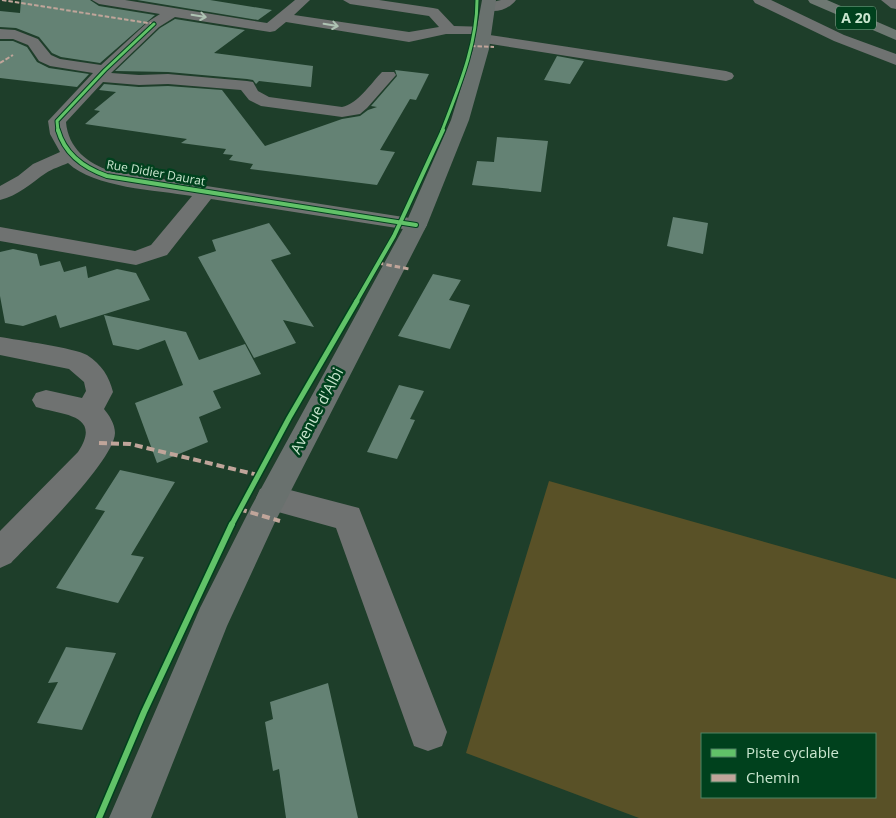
<svg xmlns="http://www.w3.org/2000/svg" width="896" height="818" viewBox="0 0 896 818" font-family="'Open Sans',sans-serif">
	<rect width="100%" height="100%" fill="#1e3e2a"/>
	<!-- green -->
	<path fill="#595127" fill-rule="evenodd" d="M549,481l347,98v239h-257l-173,-65zM702,734h173v63h-173z"/>
	<!-- building -->
	<path fill="#648274" d="M21,0h69l9,6 56,9 -55,48 -39,-6 -9,-4 -13,-16 -23,-9 -16,-1v-16l20,2z
		M137,0h73l62,10 -14,10z
		M175,19l70,11 -31,23 99,13 -2,21 -52,-6 -3,3 -3,-4 -6,-1 -79,-7 -53,-1 45,-43z
		M0,41h13l14,6 10,15 12,6 40,6 -12,13 -77,-9z
		M557,56l27,5 -14,23 -26,-4z
		M395,70l34,4 -13,26 -6,-1 -30,51 15,2 -18,33 -127,-16 3,-5 -24,-4 4,-5 -10,-1 3,-5 -45,-6 6,-4 -102,-15 15,-13 -6,-1 22,-18 -17,-2 5,-6 35,3 29,-1 54,4 43,56 77,-27 18,-3 8,-6 9,-3 -6,-1 26,-30z
		M497,137l51,4 -7,51 -69,-7 5,-24 17,1z
		M673,217l35,6 -5,31 -36,-8z
		M269,223l22,31 -20,6 43,67 -31,-7 13,23 -42,15 -56,-101 18,-6 -4,-11z
		M13,249l24,5 3,12 20,-5 4,11 22,-6 2,12 29,-9 19,4 14,27 -90,28 -4,-13 -33,11 -18,-3 -5,-27v-44z
		M433,274l28,6 -12,20 21,5 -20,44 -52,-13z
		M104,315l82,17 13,28 46,-16 16,30 -48,17 8,17 -22,9 9,25 -51,21 -22,-60 48,-18 -18,-45 -27,10 -25,-5z
		M399,385l25,6 -14,28 5,1 -18,39 -30,-7z
		M120,470l55,12 -44,73 13,2 -26,46 -62,-15 49,-77 -10,-2z
		M66,647l50,6 -34,77 -45,-7 21,-41 -10,1z
		M328,683l30,135h-72l-7,-49 -6,2 -8,-49 8,-3 -3,-17z"/>
	<g fill="none" stroke-linecap="round" stroke-linejoin="round">
		<!-- minor -->
		<path fill="#6f7271" fill-rule="evenodd" d="M92,0h33l142,23 28,-23h15l-16,15 115,17 30,-5 -10,-11 -79,-12 -7,-4h36l54,8 5,1 16,17 35,1 2,3 -2,3 -6,1 243,37 6,2 2,3 -2,3 -6,2 -248,-39 -3,-3 3,-3 5,-2h-37l-37,8 -123,-20 -11,9 -5,1 -95,-15 -16,10 -48,46 28,2 29,-1 79,7 6,1 5,9 11,6 73,10c16,-3 29,-24 40,-35h12l2,3 -29,33 -7,6 -18,3 -81,-11 -12,-6 -8,-10 -73,-6 -29,1 -36,-3 -37,40c2,26 22,42 45,49l305,48 8,1 3,5 -3,5 -8,1 -205,-32 -44,56 -31,10 -136,-24v-14l135,24 16,-6 41,-49c-36,-6 -98,-8 -124,-33 -7,3 -16,6 -22,10 -15,10 -28,23 -46,27v-14l18,-10 15,-12 27,-12 -10,-18 -2,-13 45,-48 -43,-7 -11,-5 -11,-16 -15,-6h-13v-10l15,1 23,9 13,16 9,4 41,6 48,-44 11,-7 -61,-10z
			M501,0h15c-8,10 -19,13 -32,10l-2,-3 2,-3z
			M753,0h18l73,35 52,19v11l-62,-24 -79,-38z
			M881,0h15v9l-5,-1z
			M0,337c17,3 75,11 87,18 15,10 22,21 26,37l-9,17c5,6 11,15 11,24 -1,28 -81,106 -104,130l-11,5v-37l78,-79c25,-38 -16,-37 -42,-45l-4,-7 4,-7 10,-3 36,8 4,-7 -2,-9 -15,-13 -69,-14z
			M271,485l88,23 88,224 -5,14 -14,5 -14,-5 -78,-218 -76,-21 -4,-9 4,-9z"/>
		<!-- major -->
		<path fill="#69716e" fill-rule="evenodd" d="M482,0h14l-7,49 -20,71 -42,105 -152,297 -48,104 -76,192h-42l91,-210 51,-101 154,-282 46,-105 22,-71z"/>
		<!-- highway -->
		<path fill="#6e7872" fill-rule="evenodd" d="M808,0h19l69,30v10l-86,-37z"/>
		<!-- quiet-far2 -->
		<path stroke="#c0a59a" stroke-width="2" stroke-dasharray="4.5 2" stroke-linecap="butt" d="M2,0l152,24
			M471,46l23,1
			M0,63l13,-8"/>
		<!-- quiet-far1 -->
		<path stroke="#c0a59a" stroke-width="3" stroke-dasharray="5.5 3" stroke-linecap="butt" d="M378,263l31,6"/>
		<!-- quiet -->
		<path stroke="#c0a59a" stroke-width="4" stroke-dasharray="8 4" stroke-linecap="butt" d="M99,443l31,1 128,31
			M239,509l41,12"/>
		<!-- cycleway-far3 casing -->
		<g stroke="#00411d" stroke-width="5">
			<path id="cycleway-far3" d="M58,131l-1,-10 48,-51 49,-46
				M442,131c16,-42 35,-85 35,-131"/>
		</g>
		<!-- cycleway-far2 casing -->
		<g stroke="#00411d" stroke-width="6">
			<path id="cycleway-far2" d="M58,130c7,25 26,38 49,46l309,49
				M356,302l38,-66 49,-106"/>
		</g>
		<!-- cycleway-far1 casing -->
		<g stroke="#00411d" stroke-width="8">
			<path id="cycleway-far1" d="M231,526l58,-108 68,-117"/>
		</g>
		<!-- cycleway casing -->
		<g stroke="#00411d" stroke-width="9">
			<path id="cycleway" d="M99,818l45,-106 88,-188"/>
		</g>
		<!-- cycleway-far3 -->
		<use href="#cycleway-far3" stroke="#61c268" stroke-width="3"/>
		<!-- cycleway-far2 -->
		<use href="#cycleway-far2" stroke="#61c268" stroke-width="4"/>
		<!-- cycleway-far1 -->
		<use href="#cycleway-far1" stroke="#61c268" stroke-width="5"/>
		<!-- cycleway -->
		<use href="#cycleway" stroke="#61c268" stroke-width="6"/>
	</g>
	<!-- one-way arrows -->
	<defs><path id="oneway-shaft" d="M-6 0H5M1.5-3L5.5 0L1.5 3" fill="none" stroke-width="1.6" stroke-linecap="round" stroke-linejoin="round" transform="scale(1.25)"/></defs>
	<g stroke="#aec3b3">
		<use href="#oneway-shaft" transform="translate(199 16) rotate(9)"/>
		<use href="#oneway-shaft" transform="translate(331 25) rotate(9)"/>
	</g>
	<g text-anchor="middle" stroke-width="5" stroke-linejoin="round" paint-order="stroke">
		<!-- far-street labels -->
		<g font-size="12" fill="#c9e6cf" stroke="#00411d">
			<text transform="translate(156 173) rotate(10)" y="4">Rue Didier Daurat</text>
		</g>
		<!-- shield labels -->
		<rect fill="#00411d" stroke="#8db49a" stroke-width="1" x="836" y="6.5" width="40" height="23" rx="4"/>
		<g font-size="14" font-weight="bold" fill="#c9e6cf">
			<text x="856" y="23">A 20</text>
		</g>
		<!-- street labels -->
		<g font-size="15" fill="#c9e6cf" stroke="#00411d">
			<text transform="translate(317 411) rotate(-62)" y="5">Avenue d'Albi</text>
		</g>
	</g>
	<!-- legend -->
	<rect x="701" y="733" width="175" height="65" fill="#00411d" stroke="#508364"/>
	<rect x="711" y="749" width="25" height="8" fill="#61c268" stroke="#508364"/>
	<text x="746" y="758" font-size="15" fill="#c9e6cf">Piste cyclable</text>
	<rect x="711" y="774" width="25" height="8" fill="#c0a59a" stroke="#508364"/>
	<text x="746" y="783" font-size="15" fill="#c9e6cf">Chemin</text>
</svg>
